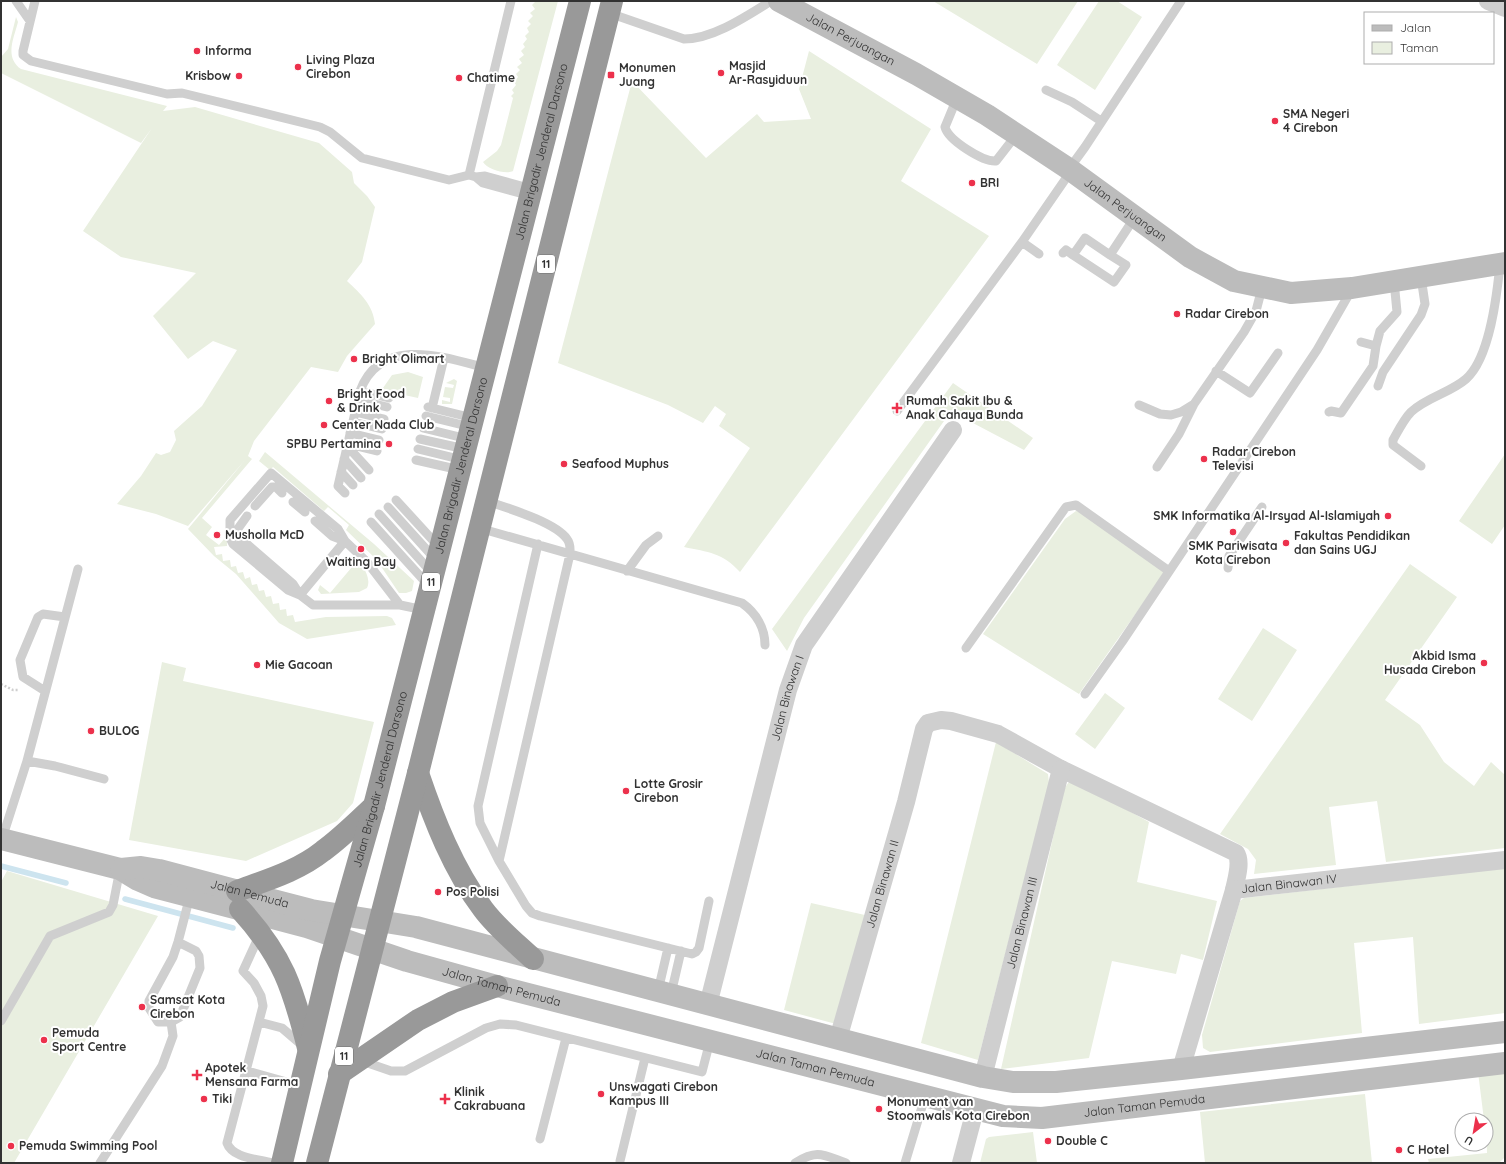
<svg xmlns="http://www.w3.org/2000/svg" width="1506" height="1164" viewBox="0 0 1506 1164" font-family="Quicksand,sans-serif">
	<rect width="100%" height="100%" fill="#fff"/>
	<!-- green -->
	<path fill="#e9efe0" d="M536,1h22l-45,170c-7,4 -26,-2 -30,-9l14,-11 4,-6 12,-47 -2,-2 3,-3 -2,-3 4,-5 -2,-3 4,-5 -2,-3 4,-4 -3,-3 5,-4 -3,-4 5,-4 -3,-4 4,-4 -2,-3 4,-5 -2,-3 4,-4 -2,-4 4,-4 -3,-3 5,-5 -3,-3 5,-4 -3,-4z
		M933,1h145l-41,63z
		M1099,1h18l25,16 -47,73 -38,-25z
		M16,17l2,5c-4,16 -14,35 3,47l146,37 -4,5 32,-4 124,36 33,29 2,11 13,13 8,11 -13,55 -15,19c14,13 26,24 28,43l-28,32 -9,16 -27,-5 -57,74 -6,15 4,3 -50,59 10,9 -6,8 13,10 6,-7 2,1v7l-13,1 2,8 6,-1 1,7 7,-1 1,7 5,-1 2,7 5,-1 2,7 5,-2 2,8 5,-1 2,7 5,-1 2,7 5,-1 2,8 6,-1 1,7 6,-1 1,7 6,-1 2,7 31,-5 61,-1 5,2 4,7 -89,14 -28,-16 -43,-49 -22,-18 -26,-27 57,-69 -57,66 -32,-12 -39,-10 24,-28 15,-23 5,2 9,-3 6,-12 -2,-9 28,-25 35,-56 -24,-9 -25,18 -35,-43 43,-43 -75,-16 -38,-26 69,-103 -11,15 -140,-70v-16l7,-8z
		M809,51l122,78 -30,52 88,55 -249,336c-17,-19 -32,-20 -56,-25l66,-99 -31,-22 7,-12 -11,-8 -12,17 -35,-18 -110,-42 74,-282 74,77 51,-44 7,8 47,-3 -12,-30z
		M408,372l15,5 -5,21 -32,-7 -3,-3 9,-13z
		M454,379l3,2 -5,23h-10v-4l8,2v-4l-7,-1 2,-10 8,1 1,-3 -8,-2z
		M953,383l80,55 -9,12 -70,-37 -5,1 -145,204 -17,33 -15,-22z
		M265,452l109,92 40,37 -2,10 -6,2h-7l-23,-34 -30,-29 3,-5 -21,-18 -4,4 -51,-44 -3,3 -11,-9z
		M1505,454v71l-13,19 -33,-23z
		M1076,511l4,1 85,60 -86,122 -96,-60 82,-115z
		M346,556c12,0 27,20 21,32l-8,4 -38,2 -3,-4 2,-5 10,8 22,-26 -10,-9z
		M1410,564l47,33 -72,103 35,25 24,37 30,24 17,-24 14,13v73l-119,14 -9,-61 -48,6 7,58 -82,9 2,-14 -8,-11 -28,-15z
		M1263,628l34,22 -45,71 -34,-22z
		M162,662l24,6 -3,13 191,41 -21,81 -16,18 -91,40 -117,-21z
		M1105,693l20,15 -30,41 -20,-15z
		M996,742l52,32 1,9 -71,277 -57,-17z
		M1073,780l76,42 -12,60 80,19 -14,59 -22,-6 -5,20 -64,-13 -23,97 -88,11 60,-267c3,-9 3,-19 12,-22z
		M1505,868v145l-86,11 -6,-87 -59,6 8,90 -152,19 -7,-4 -1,-13 38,-134 4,-3z
		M7,871l151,45 -144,247h-13v-281z
		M811,903l54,12 -29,109 -52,-14z
		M1505,1070v87l-6,6h-70l-1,-4 59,-6 -1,-33h-2l-6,-48z
		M1365,1094l7,69h-167l-5,-51z
		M1033,1132l4,31h-57l6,-24 3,-2z"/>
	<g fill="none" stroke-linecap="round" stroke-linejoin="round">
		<!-- stream -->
		<path stroke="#cde4ef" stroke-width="5.5" d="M1,866l65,17
			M125,899l108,29"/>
		<!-- path -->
		<path stroke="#cfcfcf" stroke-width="2.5" stroke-dasharray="2 2" stroke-linecap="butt" d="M1,684l12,6h5"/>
		<!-- lane -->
		<path stroke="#cfcfcf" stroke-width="9" d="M16,1l14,20
			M35,1l-12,50v4l8,6 136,33 15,-1 138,34 10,5 32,26 87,22 20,-5 7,2 7,6 48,13
			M609,13l75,26c29,0 63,-23 87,-38
			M1046,90l26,12 29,19
			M957,98l-12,29c3,13 38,35 51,34l21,-27
			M1069,169l16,-22 96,-146
			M469,175l42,-174
			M476,177l9,-1 47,13
			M1022,242l17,12
			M1063,253l3,-3 7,5
			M1110,255l-25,-17 -12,17 41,27 12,-17 -16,-10 25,-38
			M1361,342l15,4 4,-15 17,-19 -3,-31
			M1216,371l34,22 28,-40
			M1378,386l5,-14 38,-57 4,-11 -4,-27
			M360,391l29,7
			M358,400l29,7
			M1139,405l21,9 11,1 10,-3 13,-8 50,-72 12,-21 6,-23
			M428,407l45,11
			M432,408l12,-50
			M897,411l125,-169 49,-71
			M355,412l29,7
			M1329,412l2,-1 10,2 32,-47 3,-20
			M426,416l45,11
			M353,422l29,7
			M423,428l45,11
			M350,433l29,7
			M420,439l45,10
			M348,444l29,7
			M347,446l22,24
			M418,449l45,11
			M344,459l17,19
			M416,460l44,10
			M1421,466l-28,-21v-5c5,-9 11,-21 18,-28 16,-15 39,-19 55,-33 24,-21 31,-84 34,-115
			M1157,467l22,-33 15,-30
			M341,472l12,13
			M271,473l67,56 7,12 22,21 33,43h-87l-13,-10 -12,-5 -55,-46 -3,-6v-18z
			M345,493l-7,-7 22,-95c21,-56 84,-34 126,-23
			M396,500l43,47
			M487,501c20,7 68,21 80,38 4,5 3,10 3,15l-71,307
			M293,502l12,10
			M255,506l17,-19h4l6,6
			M388,507l48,53
			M379,514l53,59
			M247,516l-10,14 3,8 53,46 7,11 45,-54 -13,-5 -17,-15
			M371,522l58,64
			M479,528l263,75c14,10 23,25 23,42
			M538,544l-60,262 2,17 19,38 27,45 6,7 8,3 152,38 4,-2 3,-4 10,-47
			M1228,568l1,-12 33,-49
			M627,571l19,-26 12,-9
			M400,605l24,5
			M966,648l100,-141 10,-2 93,66
			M45,691l-22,-14 -3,-17 18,-43 5,-3 22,3
			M1085,694l37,-52 195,-292 35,-61
			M27,761l51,-192
			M2,839l25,-78 28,5 49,13
			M260,934l-17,37 11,12 7,13 2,10 -36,137c5,15 31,16 45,20
			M178,942l18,9 3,5 1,12 -20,49 -9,5h-13l-9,-14v-7l24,-44 5,-15 12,-46
			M658,991l10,-43
			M671,994l10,-43
			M1,1021l49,-85 59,-24 4,-7 7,-36
			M259,1022l23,6 21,18
			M362,1061l29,10h14l81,-43 14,-4 16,1 186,47 8,-31
			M247,1071l54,15
			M540,1139l26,-101
			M620,1161l25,-103
			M100,1163l62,-97 11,-30 -2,-14
			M795,1163c23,-14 28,-8 51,0
			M905,1163l20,-66"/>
		<!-- street -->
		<g stroke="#cfcfcf" stroke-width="18">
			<path d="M1488,1l17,7"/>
			<path id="s1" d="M708,1005l80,-315 16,-45 149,-215"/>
			<path id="s2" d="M838,1039l68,-237 18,-73 4,-6 13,-3 10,1 47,13 63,35 175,84c6,9 0,27 -2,37"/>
			<path id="s3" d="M1181,1069l53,-179 271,-30"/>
			<path id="s4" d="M983,1077l78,-308"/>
			<path d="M961,1163l14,-53"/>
		</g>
		<!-- secondary -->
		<g stroke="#bcbcbc" stroke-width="22">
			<path id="s5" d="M779,1l137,73 71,41 82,54 121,88 44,24 57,12 61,-5 153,-25"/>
			<path id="s6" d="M1,839l119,30 18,11 16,7 153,40 100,34 90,25 506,130 39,2 463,-55"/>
			<path id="s7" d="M121,869l20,-2 18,3 152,40 105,17 567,150 30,5h43l125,-13 324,-37"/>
		</g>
		<!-- highway -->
		<g stroke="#999" stroke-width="22">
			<path d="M418,773c16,47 35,96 65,136 14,19 33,34 50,50"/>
			<path d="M237,891c30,-11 61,-20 86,-40 18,-13 34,-29 51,-45"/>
			<path d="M240,909c43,47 53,79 68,139"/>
			<path d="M339,1074l79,-54 35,-18 44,-16"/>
			<path id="s8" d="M282,1163l48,-202 44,-155 206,-805"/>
			<path d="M317,1163l101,-390 194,-772"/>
		</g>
	</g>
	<!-- markers -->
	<g fill="#ec314c" stroke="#fff" stroke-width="1.5">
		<circle cx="197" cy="51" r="4"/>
		<circle cx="298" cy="67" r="4"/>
		<circle cx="721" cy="73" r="4"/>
		<rect x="607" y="71" width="8" height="8" rx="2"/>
		<circle cx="239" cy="76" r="4"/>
		<circle cx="459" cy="78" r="4"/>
		<circle cx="1275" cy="121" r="4"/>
		<circle cx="972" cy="183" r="4"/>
		<circle cx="1177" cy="314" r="4"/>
		<circle cx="354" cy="359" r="4"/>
		<circle cx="329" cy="401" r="4"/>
		<path d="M895 402h4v4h4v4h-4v4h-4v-4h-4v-4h4z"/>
		<circle cx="324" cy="425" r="4"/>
		<circle cx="389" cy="444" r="4"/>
		<circle cx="1204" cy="459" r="4"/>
		<circle cx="564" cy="464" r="4"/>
		<circle cx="1388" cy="516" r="4"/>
		<circle cx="1233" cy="532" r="4"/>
		<circle cx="217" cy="535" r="4"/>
		<circle cx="1286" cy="543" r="4"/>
		<circle cx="361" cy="549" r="4"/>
		<circle cx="1484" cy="663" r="4"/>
		<circle cx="257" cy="665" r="4"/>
		<circle cx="91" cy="731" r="4"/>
		<circle cx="626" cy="791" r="4"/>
		<circle cx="438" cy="892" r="4"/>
		<circle cx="142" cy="1007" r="4"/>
		<circle cx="44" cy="1040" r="4"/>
		<path d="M195 1069h4v4h4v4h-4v4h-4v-4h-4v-4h4z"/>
		<circle cx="601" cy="1094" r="4"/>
		<circle cx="204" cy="1099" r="4"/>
		<path d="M443 1093h4v4h4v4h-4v4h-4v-4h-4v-4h4z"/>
		<circle cx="879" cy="1109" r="4"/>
		<circle cx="1048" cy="1141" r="4"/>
		<circle cx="11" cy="1146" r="4"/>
		<circle cx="1399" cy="1150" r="4"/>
	</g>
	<g text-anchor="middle" stroke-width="4" stroke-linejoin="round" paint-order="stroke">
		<!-- shield labels -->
		<g fill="#fff" stroke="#707070" stroke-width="1">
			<rect x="537" y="255" width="18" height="18" rx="3"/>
			<rect x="422" y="573" width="18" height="18" rx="3"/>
			<rect x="335" y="1047" width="18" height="18" rx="3"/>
		</g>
		<g font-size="11" font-weight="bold" fill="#323232">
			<text x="546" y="268">11</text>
			<text x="431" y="586">11</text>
			<text x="344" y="1060">11</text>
		</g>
		<!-- street labels -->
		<g font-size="12" fill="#323232" stroke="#fff">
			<text dy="4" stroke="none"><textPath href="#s5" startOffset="81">Jalan Perjuangan</textPath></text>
			<text dy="4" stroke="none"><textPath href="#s8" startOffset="1044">Jalan Brigadir Jenderal Darsono</textPath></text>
			<text dy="4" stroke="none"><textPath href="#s5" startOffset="405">Jalan Perjuangan</textPath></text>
			<text dy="4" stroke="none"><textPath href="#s8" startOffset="720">Jalan Brigadir Jenderal Darsono</textPath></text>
			<text dy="4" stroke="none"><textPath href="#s1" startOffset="317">Jalan Binawan I</textPath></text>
			<text dy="4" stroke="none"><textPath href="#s8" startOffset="396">Jalan Brigadir Jenderal Darsono</textPath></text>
			<text dy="4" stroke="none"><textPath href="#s2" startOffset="161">Jalan Binawan II</textPath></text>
			<text dy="4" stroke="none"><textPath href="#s3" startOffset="242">Jalan Binawan IV</textPath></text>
			<text dy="4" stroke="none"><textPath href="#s7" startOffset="132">Jalan Pemuda</textPath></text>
			<text dy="4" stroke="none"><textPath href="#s4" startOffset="159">Jalan Binawan III</textPath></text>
			<text dy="4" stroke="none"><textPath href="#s6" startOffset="523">Jalan Taman Pemuda</textPath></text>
			<text dy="4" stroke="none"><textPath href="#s6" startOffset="847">Jalan Taman Pemuda</textPath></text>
			<text dy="4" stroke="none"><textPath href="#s6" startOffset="1183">Jalan Taman Pemuda</textPath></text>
		</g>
		<!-- poi labels -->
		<g font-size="12" font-weight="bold" fill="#323232" stroke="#fff" text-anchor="start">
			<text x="205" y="55">Informa</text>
			<text x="306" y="64">Living Plaza<tspan x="306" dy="14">Cirebon</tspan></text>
			<text x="729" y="70">Masjid<tspan x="729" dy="14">Ar-Rasyiduun</tspan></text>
			<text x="619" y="72">Monumen<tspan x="619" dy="14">Juang</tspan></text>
			<text x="231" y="80" text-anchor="end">Krisbow</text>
			<text x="467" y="82">Chatime</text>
			<text x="1283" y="118">SMA Negeri<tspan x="1283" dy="14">4 Cirebon</tspan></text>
			<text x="980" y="187">BRI</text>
			<text x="1185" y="318">Radar Cirebon</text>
			<text x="362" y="363">Bright Olimart</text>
			<text x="337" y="398">Bright Food<tspan x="337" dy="14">&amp; Drink</tspan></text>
			<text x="906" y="405">Rumah Sakit Ibu &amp;<tspan x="906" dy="14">Anak Cahaya Bunda</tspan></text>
			<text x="332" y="429">Center Nada Club</text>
			<text x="381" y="448" text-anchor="end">SPBU Pertamina</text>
			<text x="1212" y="456">Radar Cirebon<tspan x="1212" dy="14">Televisi</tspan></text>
			<text x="572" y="468">Seafood Muphus</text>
			<text x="1380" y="520" text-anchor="end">SMK Informatika Al-Irsyad Al-Islamiyah</text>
			<text x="225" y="539">Musholla McD</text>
			<text x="1294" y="540">Fakultas Pendidikan<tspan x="1294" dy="14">dan Sains UGJ</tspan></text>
			<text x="1233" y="550" text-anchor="middle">SMK Pariwisata<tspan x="1233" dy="14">Kota Cirebon</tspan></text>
			<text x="361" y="566" text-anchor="middle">Waiting Bay</text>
			<text x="1476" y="660" text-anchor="end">Akbid Isma<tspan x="1476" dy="14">Husada Cirebon</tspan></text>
			<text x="265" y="669">Mie Gacoan</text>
			<text x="99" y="735">BULOG</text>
			<text x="634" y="788">Lotte Grosir<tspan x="634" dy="14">Cirebon</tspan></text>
			<text x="446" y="896">Pos Polisi</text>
			<text x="150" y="1004">Samsat Kota<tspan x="150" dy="14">Cirebon</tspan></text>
			<text x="52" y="1037">Pemuda<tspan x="52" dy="14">Sport Centre</tspan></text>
			<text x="205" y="1072">Apotek<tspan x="205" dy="14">Mensana Farma</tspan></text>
			<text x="609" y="1091">Unswagati Cirebon<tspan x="609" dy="14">Kampus III</tspan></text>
			<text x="454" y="1096">Klinik<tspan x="454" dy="14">Cakrabuana</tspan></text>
			<text x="212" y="1103">Tiki</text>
			<text x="887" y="1106">Monument van<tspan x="887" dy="14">Stoomwals Kota Cirebon</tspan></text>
			<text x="1056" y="1145">Double C</text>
			<text x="19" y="1150">Pemuda Swimming Pool</text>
			<text x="1407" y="1154">C Hotel</text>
		</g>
	</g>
	<!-- border -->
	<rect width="1506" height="1164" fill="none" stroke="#323232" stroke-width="4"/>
	<!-- legend -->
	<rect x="1364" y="12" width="130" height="52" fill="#ffffff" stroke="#adadad"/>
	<rect x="1372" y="25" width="20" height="6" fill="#bcbcbc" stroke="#adadad"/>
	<text x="1400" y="32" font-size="12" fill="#323232">Jalan</text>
	<rect x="1372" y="42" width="20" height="12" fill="#e9efe0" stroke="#adadad"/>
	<text x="1400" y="52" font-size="12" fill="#323232">Taman</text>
	<!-- north arrow -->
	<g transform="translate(1474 1132) rotate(211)"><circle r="19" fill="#ffffff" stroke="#adadad"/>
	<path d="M0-3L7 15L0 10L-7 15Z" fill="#ec314c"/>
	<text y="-6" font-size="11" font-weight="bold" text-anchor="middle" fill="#323232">U</text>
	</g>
</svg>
